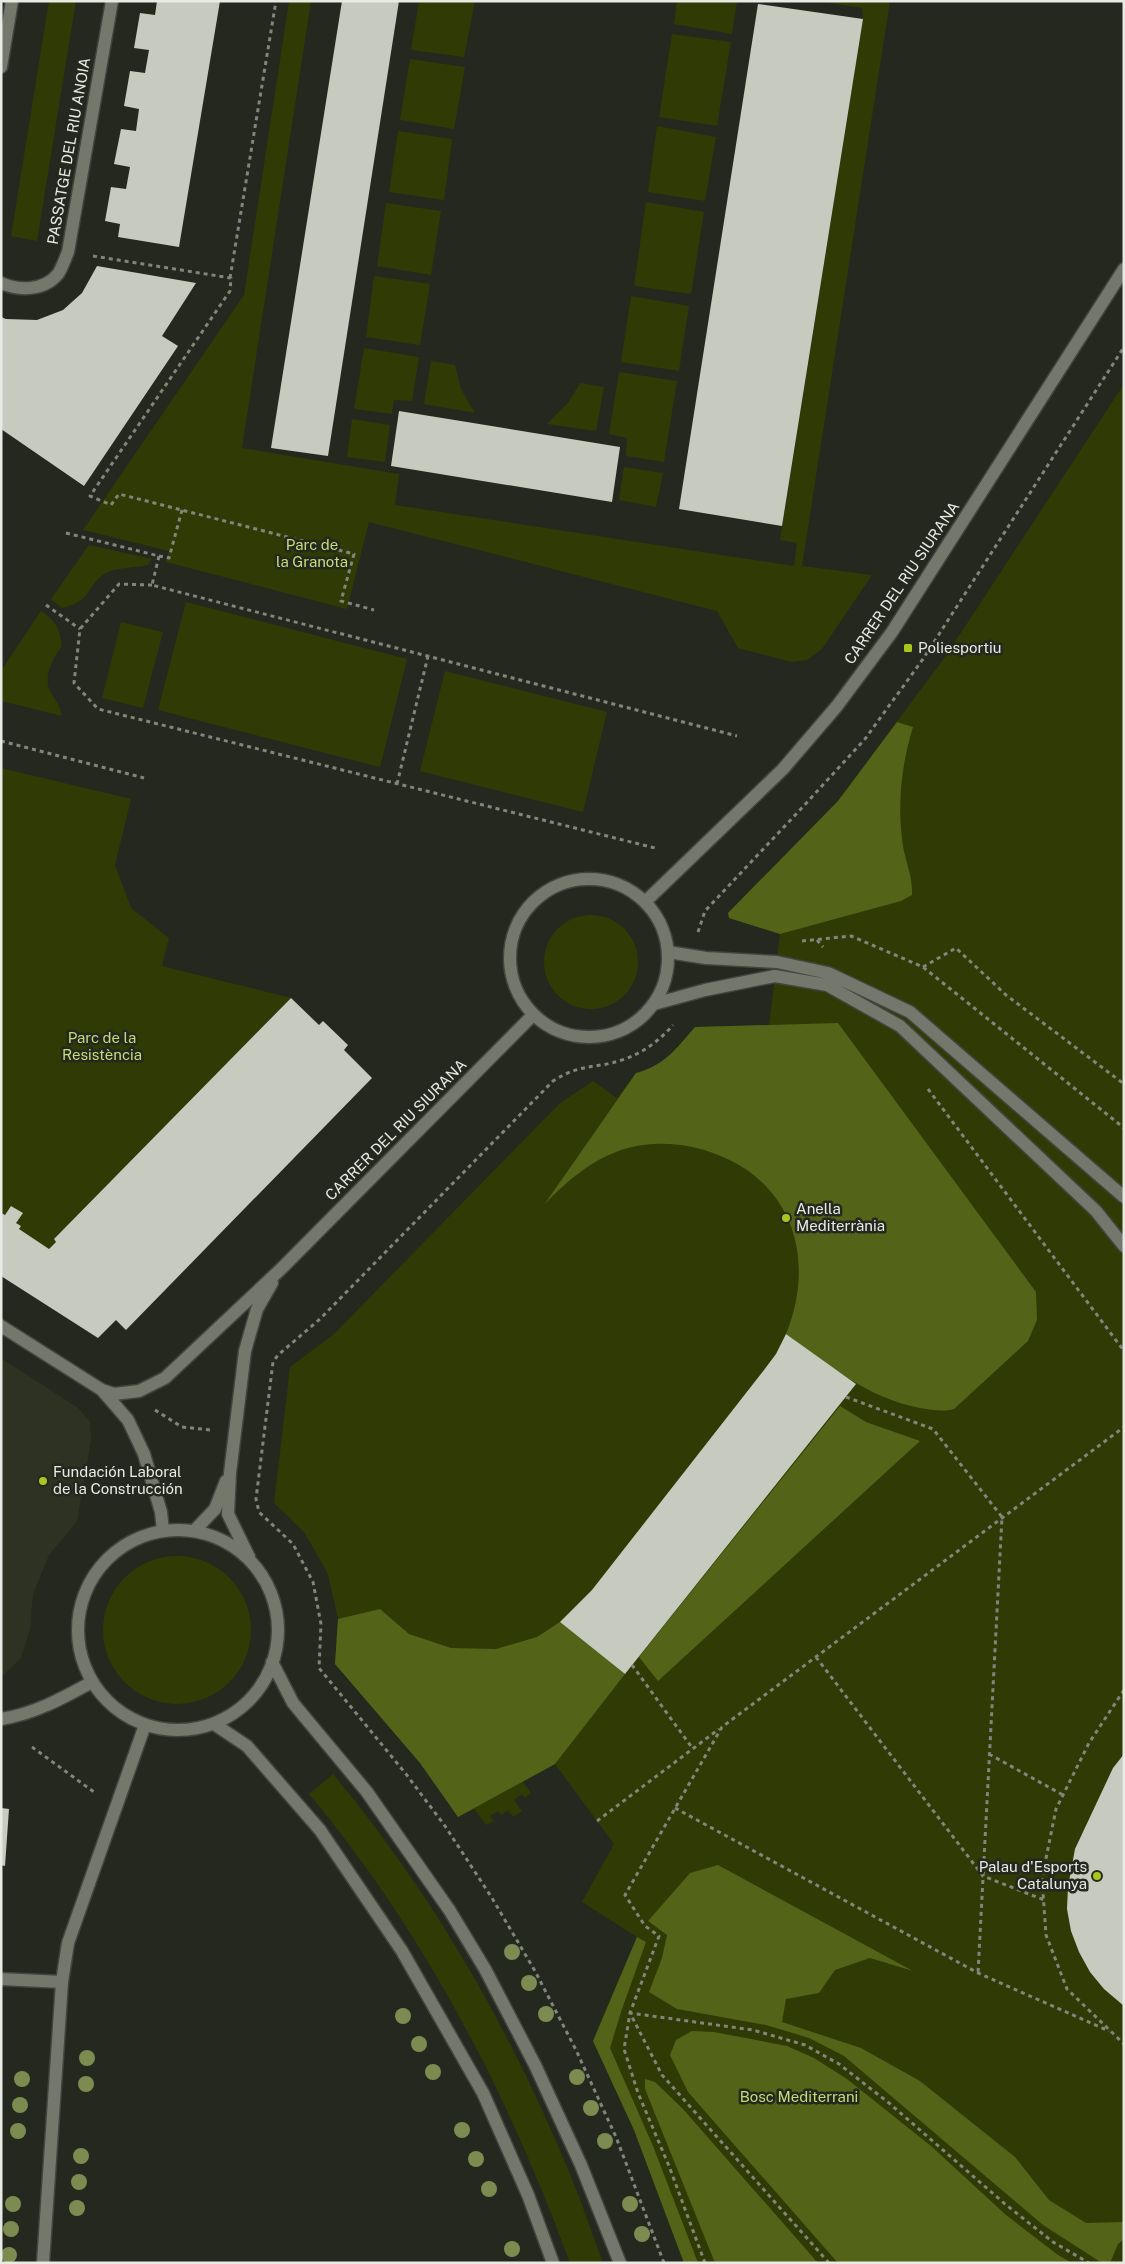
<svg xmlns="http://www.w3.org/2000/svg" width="1125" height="2264" viewBox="0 0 1125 2264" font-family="'Public Sans',sans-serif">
	<rect width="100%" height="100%" fill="#25281e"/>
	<!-- built -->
	<path fill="#2e3223" d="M1,1358l77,50 12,14 1,19 -14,80 -28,34 -16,39 -3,35 -9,29 -20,19z"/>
	<!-- green -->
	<path fill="#303a05" d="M49,1h27l-39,240 -26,-5z
		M289,1h22l-69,447 157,26 -4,31 399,61 3,-23 -17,-3 83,-521 -1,-11 -44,-7h72l-88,565 70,9 -50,74 -15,11 -15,2 -54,-14 -21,-37 -348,-89 -22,87 -181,-47 3,-11 -86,-21 161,-235z
		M419,1h56l-11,56 -53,-7z
		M677,1h60l-5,33 -58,-10z
		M672,34l59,8 -14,84 -58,-9z
		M410,59l55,8 -11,62 -54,-9z
		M657,126l59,11 -11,64 -57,-9z
		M398,131l54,8 -8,61 -55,-8z
		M646,202l58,10 -13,82 -57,-8z
		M386,203l55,8 -10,64 -54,-9z
		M374,276l56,8 -10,61 -54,-8z
		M631,296l58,10 -10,65 -58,-9z
		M364,348l55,9 -7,44 -18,-1 -2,14 -38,-5z
		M431,361l24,4 6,24 14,24 -51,-9z
		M619,372l58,9 -13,81 -38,-6 1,-18 -18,-4z
		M580,383l24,4 -8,44 -49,-7 21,-21z
		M1124,384v1879h-440l-50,-133 -41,-89 44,-104 -55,-35 32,-58 -59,-80 -32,18 8,11 -6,5 -3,-4 -8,6 8,11 -9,6 -5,-7 -7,5 -3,-4 -8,5 4,5 -8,4 -12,-16 -16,8 -38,-54 -85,-99 3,-45 -10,-45 -24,-42 -30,-29 16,-136 44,-33 226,-231 33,-22 24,17 19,-25 15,-4 18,-12 26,-30 74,-1 11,-92 -51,-16 -1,-5 110,-112 107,-144z
		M352,419l38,6 -5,37 -38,-5z
		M624,467l39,6 -7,34 -37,-7z
		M89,545l63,14 -4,6c-13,3 -28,2 -40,7 -22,11 -14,29 -46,36l-11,-9z
		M186,602l221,57 -27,108 -222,-57z
		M41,611c15,10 19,18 21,35 -9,12 -19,30 -12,45 6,12 9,10 12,25l-61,-15v-30z
		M121,622l42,10 -20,76 -41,-10z
		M445,671l162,41 -24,100 -163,-41z
		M1,768l130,31 -16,66 16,43 38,30 -7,28 129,32 -237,241 2,3 -7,7 -30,-20 2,-3 -5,-3 6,-10 -11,-7 -6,9 -4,-2z
		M544 962a47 47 0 1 1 94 0a47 47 0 1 1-94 0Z
		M103 1630a74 74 0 1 1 148 0a74 74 0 1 1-148 0Z
		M333,1774c99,119 178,256 237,400 12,29 22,59 33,89h-33c-62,-169 -145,-330 -261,-469z"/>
	<!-- forest -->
	<path fill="#536317" d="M897,722l16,5c-12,40 -16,78 -10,119 3,17 10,32 9,49l-11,6 -121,33 -51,-16 -1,-5 110,-112z
		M838,1023l198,269 1,28 -9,21 -74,68c-12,3 -21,1 -34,-1 -53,-10 -91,-43 -134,-74 31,-76 6,-155 -76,-182 -26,-9 -55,-11 -82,-4 -35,10 -60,32 -84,57l92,-132c29,-8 40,-24 59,-46z
		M840,1406l26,16 54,19 -262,240 -19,-24z
		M380,1609l29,25 42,14 45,1 41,-12 23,-15 65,52 -70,90 -97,53 -38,-54 -85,-99 3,-45z
		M718,1865l195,106 -43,-13 -35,12 -16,23 -33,6 -4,23 79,26 59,33 95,76 34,43 37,23 38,-1v17l-6,5 -8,19h-8l-59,-38 -199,-169 -35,-18 -43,-13 -89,-16 -28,-17 13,-34 5,-23 -19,-14 42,-48z
		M637,1937l9,5 -24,67 -12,39 43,98 45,117h-14l-50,-133 -41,-89z
		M692,2031l22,1 73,14 27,12 33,21 84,67 75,69 52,40 14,8h-234l-150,-171 -18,-37 6,-15z
		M645,2079l10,3 28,27 135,154h-103l-70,-174z"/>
	<!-- building -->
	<path fill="#c7cbbf" d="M157,1h63l-41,246 -61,-10 2,-13 -15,-3 6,-34 15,2 4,-22 -16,-3 7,-35 15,2 3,-22 -15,-3 6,-35 15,2 4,-23 -15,-2 6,-35 15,2z
		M342,1h57l-71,455 -57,-8z
		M758,4l105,15 -81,507 -103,-17z
		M97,266l99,17 -34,53 16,10 -94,140 -83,-57v-112l5,2 31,1 26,-10 19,-17z
		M399,411l221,36 -8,55 -221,-36z
		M291,998l28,27 4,-4 25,24 -4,5 28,28 -246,252 -10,-10 -18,18 -97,-62v-63l4,2 6,-9 12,7 -7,10 5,3 -2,3 30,20 7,-7 -2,-3z
		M786,1334l70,50 -231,290 -65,-52 32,-32 172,-220 12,-16z
		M1124,1754v252l-20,-17 -14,-17 -11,-20 -8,-21 -4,-22 1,-22 7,-38 38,-81z
		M1,1808l8,1 -4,57 -4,-1z"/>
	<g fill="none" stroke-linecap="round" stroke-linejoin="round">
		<!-- lane casing -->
		<g stroke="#42443d" stroke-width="15">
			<path id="lane" d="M668,952l38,6 71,4 51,11 82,39 214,185
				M654,1004l51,-14 70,-14 52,9 73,41 196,185 28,35"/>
		</g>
		<!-- street casing -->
		<g stroke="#42443d" stroke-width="15">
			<path id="street" d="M1,67l11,-66
				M1,283c18,8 43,8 57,-9 4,-6 7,-15 10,-22l44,-251
				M510 958a79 79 0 1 1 158 0a79 79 0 1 1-158 0Z
				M645,902l138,-133 54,-63 55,-74 232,-363
				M1,1326l101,64 26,30 16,34 17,58 2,19
				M102,1390l12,4 25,-3 26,-13 117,-110 251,-253
				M78 1630a100 100 0 1 1 200 0a100 100 0 1 1-200 0Z
				M194,1531l21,-22 11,-28
				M249,1557l-21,-43 2,-41 15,-122 12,-42 15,-26
				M272,1662l21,41 74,89 83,119 35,58 50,96 46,100 39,98
				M1,1719c33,-5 62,-21 91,-37
				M214,1724l33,22 73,84 82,121 81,142 45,102 25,68
				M1,1979l61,3
				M43,2263l19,-281 6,-39 77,-218"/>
		</g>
		<!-- path -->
		<path stroke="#82857c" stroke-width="3" stroke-dasharray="4 4" stroke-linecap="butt" d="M93,256l138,22 -1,13 -140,205 21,9 8,-11 235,60 -13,47 33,9
			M230,278l46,-277
			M66,533l93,23 -7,29 585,151
			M159,556l10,2 13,-48
			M152,585l-33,-1 -39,45 -6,54 24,26 557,139
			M46,605l34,24
			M1,741l143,37
			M397,784l31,-128
			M698,932l7,-21 94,-100 66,-72 58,-80 201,-312
			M817,940l6,7
			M802,941l49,-5 72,31 201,161
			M923,967l33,-19 50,47 118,89
			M928,1089l196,262
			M846,1397l87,32 69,88 -24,456
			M155,1410l27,17 29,3
			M816,1657l167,219 61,24
			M632,1665l61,84
			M1124,1690l-35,53 -33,66 -14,69 4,57 21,54 57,55
			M32,1747l62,45
			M989,1754l74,41
			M675,1808l303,165 131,58
			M597,1821l122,-92
			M664,2263l-48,-126 -40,-87 -41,-79 -43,-73 -47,-72 -39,-52 -87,-106 2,-44 -8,-42 -20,-38 -34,-32 -3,-13 17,-137 5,-7 42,-36 233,-238c28,-18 42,-12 69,-21 21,-7 37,-19 51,-35
			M705,2263l-36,-97 -31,-73 -14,-44 6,-36 29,-77 -14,-10 -20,-31 97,-168 402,-300
			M829,2263l-167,-188 -32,-62 123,17 52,15 34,19 50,39 116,101 48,38 36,21"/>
		<!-- lane -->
		<use href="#lane" stroke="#73776c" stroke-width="12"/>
		<!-- street -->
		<use href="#street" stroke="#73776c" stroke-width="12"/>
	</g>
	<!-- trees -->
	<g fill="#7c8c50">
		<circle cx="512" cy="1952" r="8"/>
		<circle cx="529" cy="1983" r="8"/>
		<circle cx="546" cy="2014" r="8"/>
		<circle cx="403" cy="2016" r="8"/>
		<circle cx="419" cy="2044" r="8"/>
		<circle cx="87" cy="2058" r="8"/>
		<circle cx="433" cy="2072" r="8"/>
		<circle cx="577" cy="2077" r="8"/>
		<circle cx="22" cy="2079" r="8"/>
		<circle cx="86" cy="2084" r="8"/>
		<circle cx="20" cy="2105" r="8"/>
		<circle cx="591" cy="2108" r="8"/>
		<circle cx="462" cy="2130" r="8"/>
		<circle cx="18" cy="2131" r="8"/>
		<circle cx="605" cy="2141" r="8"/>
		<circle cx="81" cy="2156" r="8"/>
		<circle cx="476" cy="2159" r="8"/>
		<circle cx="79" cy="2182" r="8"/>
		<circle cx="489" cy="2189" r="8"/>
		<circle cx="13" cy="2204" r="8"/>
		<circle cx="630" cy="2204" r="8"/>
		<circle cx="77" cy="2208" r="8"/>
		<circle cx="11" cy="2229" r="8"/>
		<circle cx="642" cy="2234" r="8"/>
		<circle cx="512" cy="2249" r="8"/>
		<circle cx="9" cy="2255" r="8"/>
	</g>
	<!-- markers -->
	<g fill="#a7c71e" stroke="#25281e" stroke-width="2">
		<rect x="903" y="643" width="10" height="10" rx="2.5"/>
		<circle cx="786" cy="1218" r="5"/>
		<circle cx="43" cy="1481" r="5"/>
		<circle cx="1097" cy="1876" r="5"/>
	</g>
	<g text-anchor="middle" stroke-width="5" stroke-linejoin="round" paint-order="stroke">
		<!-- street labels -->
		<g font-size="15" fill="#e8eae4" stroke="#25281e">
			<text transform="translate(69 151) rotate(-80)" y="5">PASSATGE DEL RIU ANOIA</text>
			<text transform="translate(902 583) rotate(-56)" y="5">CARRER DEL RIU SIURANA</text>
			<text transform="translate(396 1130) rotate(-45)" y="5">CARRER DEL RIU SIURANA</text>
		</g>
		<!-- park labels -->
		<g font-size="15" fill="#c4dd78" stroke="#25281e">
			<text x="312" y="550">Parc de<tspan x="312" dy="17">la Granota</tspan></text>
			<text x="102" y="1043">Parc de la<tspan x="102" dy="17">Resistència</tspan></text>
			<text x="799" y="2102">Bosc Mediterrani</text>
		</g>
		<!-- poi labels -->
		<g font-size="15" fill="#e8eae4" stroke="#25281e" text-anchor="start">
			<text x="918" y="653">Poliesportiu</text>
			<text x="796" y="1214">Anella<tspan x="796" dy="17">Mediterrània</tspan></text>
			<text x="53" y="1477">Fundación Laboral<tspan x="53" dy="17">de la Construcción</tspan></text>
			<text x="1087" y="1872" text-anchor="end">Palau d'Esports<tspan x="1087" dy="17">Catalunya</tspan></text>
		</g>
	</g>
	<!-- border -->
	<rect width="1125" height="2264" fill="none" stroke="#e8eae4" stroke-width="5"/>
</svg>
